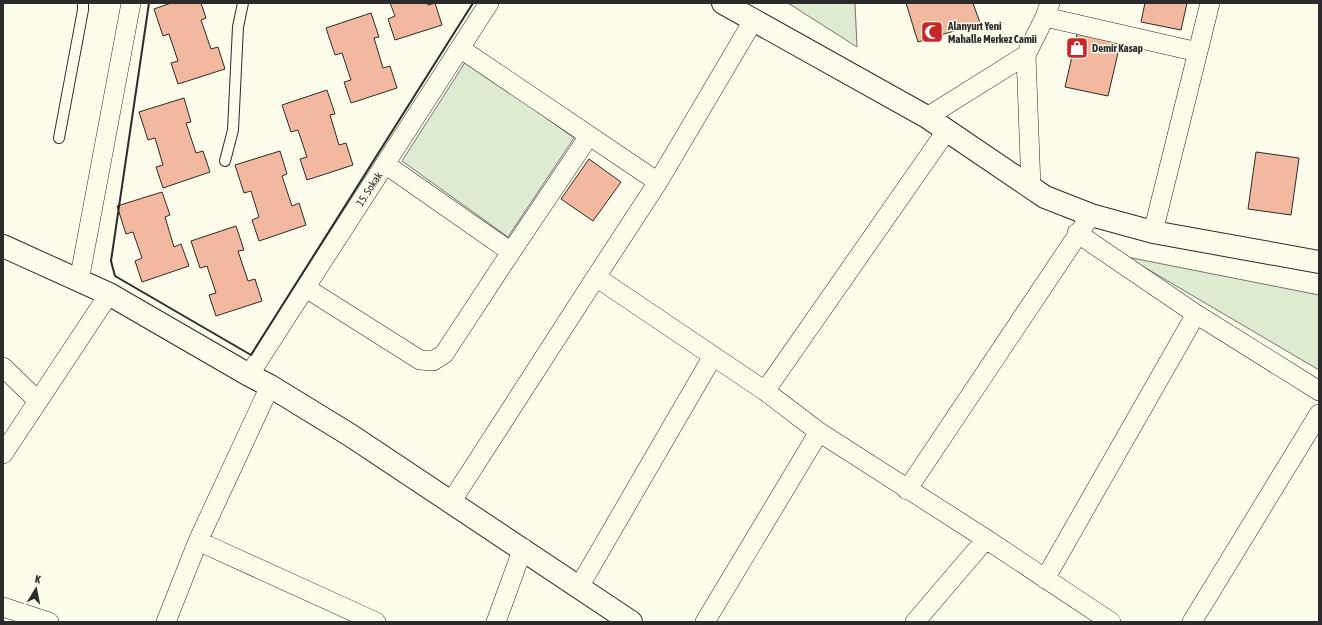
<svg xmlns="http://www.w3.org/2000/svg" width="1322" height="625" viewBox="0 0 1322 625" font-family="'Asap Condensed',sans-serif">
	<rect width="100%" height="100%" fill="#fdfbea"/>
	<!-- green -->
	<path fill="#deebd1" stroke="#74746e" d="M788,3h67l2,44z
		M466,61l108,77 -66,99 -106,-76z
		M1127,257l192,38v75z"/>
	<!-- building -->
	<path fill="#f2b8a0" stroke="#2b2b2b" d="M171,3h30l5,15 -5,2 10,29 7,-2 7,22 -47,15 -7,-21 7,-2 -9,-27 -6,2 -9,-27z
		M390,3h37l1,2 7,-2 7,22 -47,15 -7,-21 7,-3z
		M906,3h67l7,20 -62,19z
		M1145,3h42l-6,27 -40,-8z
		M371,13l8,24 -5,1 9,30 7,-2 7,22 -46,15 -7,-21 7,-2 -9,-27 -7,2 -9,-27z
		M1078,30l43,10 -13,56 -43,-9z
		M327,90l8,24 -5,1 9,30 7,-2 7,22 -46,15 -7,-21 7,-2 -9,-27 -7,2 -9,-27z
		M184,98l7,24 -5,1 10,30 7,-2 7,21 -47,16 -7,-21 7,-2 -8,-27 -7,2 -9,-28z
		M280,151l7,23 -5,2 10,30 7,-3 7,22 -47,16 -7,-21 7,-3 -8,-26 -7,2 -9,-28z
		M1256,152l43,6 -8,57 -43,-6z
		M589,159l32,23 -28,39 -32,-22z
		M162,192l8,23 -5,2 9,30 7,-3 8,22 -47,16 -7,-21 7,-3 -9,-26 -7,2 -9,-28z
		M236,226l8,24 -6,1 10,30 7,-2 7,22 -46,15 -7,-21 7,-2 -9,-27 -7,2 -9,-27z"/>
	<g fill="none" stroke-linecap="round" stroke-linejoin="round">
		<!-- lane casing -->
		<g stroke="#2b2b2b" stroke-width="12">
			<path id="lane" d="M59,138l24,-128v-7
				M225,161l8,-31 5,-103 5,-24"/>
		</g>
		<!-- street casing -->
		<g stroke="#2b2b2b" stroke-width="20">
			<path id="street" d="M1045,17l153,35
				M461,49l197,133
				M927,117l99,-62
				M385,164l126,88 78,-116
				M1031,187l-5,-132 19,-38 5,-14
				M1153,232l57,-229
				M1077,233l119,81 123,77
				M596,277l169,114 54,41 167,107 125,83
				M79,281l52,-278
				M306,288l114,72 13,1 11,-7 67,-102
				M3,367l35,34
				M249,375l240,-372
				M765,391l182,-261
				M3,454l106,-160
				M907,490l184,-275
				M451,502l145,-225 62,-95 95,-161
				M198,541l178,81
				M1045,579l151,-265
				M579,587l134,-231
				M3,607l46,15
				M166,622l32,-81 72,-155
				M496,622l27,-74
				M705,622l114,-190
				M915,622l71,-83
				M1192,622l127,-208"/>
		</g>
		<!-- secondary casing -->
		<g stroke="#2b2b2b" stroke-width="24">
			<path id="secondary" d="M723,3l204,114 118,80 46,18 62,17 166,30
				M3,246l106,48 140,81 21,11 80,49 281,187"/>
		</g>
		<!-- lane -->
		<use href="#lane" stroke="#fdfbea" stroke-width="10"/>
		<!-- street -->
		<use href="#street" stroke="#fdfbea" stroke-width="19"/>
		<!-- secondary -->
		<use href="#secondary" stroke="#fdfbea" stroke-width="22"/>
		<!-- wall -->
		<path stroke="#2b2b2b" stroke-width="2" d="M149,3l-38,258 4,15 136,79 222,-352"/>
	</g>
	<!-- icons -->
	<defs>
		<g id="mosque-square" transform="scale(1.15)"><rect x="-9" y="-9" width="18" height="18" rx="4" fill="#c62828" stroke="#fdfbea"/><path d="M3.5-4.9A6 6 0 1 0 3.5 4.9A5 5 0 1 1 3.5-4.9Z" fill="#fff"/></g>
		<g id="shop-square" transform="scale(1.15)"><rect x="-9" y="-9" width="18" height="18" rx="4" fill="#c62828" stroke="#fdfbea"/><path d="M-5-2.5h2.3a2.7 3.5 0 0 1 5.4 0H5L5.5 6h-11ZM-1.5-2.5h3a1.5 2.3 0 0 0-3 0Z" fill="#fff"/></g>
	</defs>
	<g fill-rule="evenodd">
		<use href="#mosque-square" x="932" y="32"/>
		<use href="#shop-square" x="1077" y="48"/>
	</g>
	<g text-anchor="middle" stroke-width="3" stroke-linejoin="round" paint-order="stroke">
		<!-- poi labels -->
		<g font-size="11" font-weight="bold" fill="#2b2b2b" stroke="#fdfbea" text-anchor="start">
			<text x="948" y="30">Alanyurt Yeni<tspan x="948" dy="13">Mahalle Merkez Camii</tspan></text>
			<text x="1092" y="52">Demir Kasap</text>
		</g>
		<!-- street labels -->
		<g font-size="11" fill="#2b2b2b" stroke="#fdfbea">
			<text transform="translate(369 189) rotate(-57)" y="4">15. Sokak</text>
		</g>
	</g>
	<!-- border -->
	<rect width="1322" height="625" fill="none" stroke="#2b2b2b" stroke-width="8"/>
	<!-- north arrow -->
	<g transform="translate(36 589) rotate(10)" stroke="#fdfbea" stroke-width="3" paint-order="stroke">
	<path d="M0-3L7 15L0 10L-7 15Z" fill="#2b2b2b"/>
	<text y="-6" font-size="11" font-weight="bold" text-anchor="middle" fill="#2b2b2b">K</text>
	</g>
</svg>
